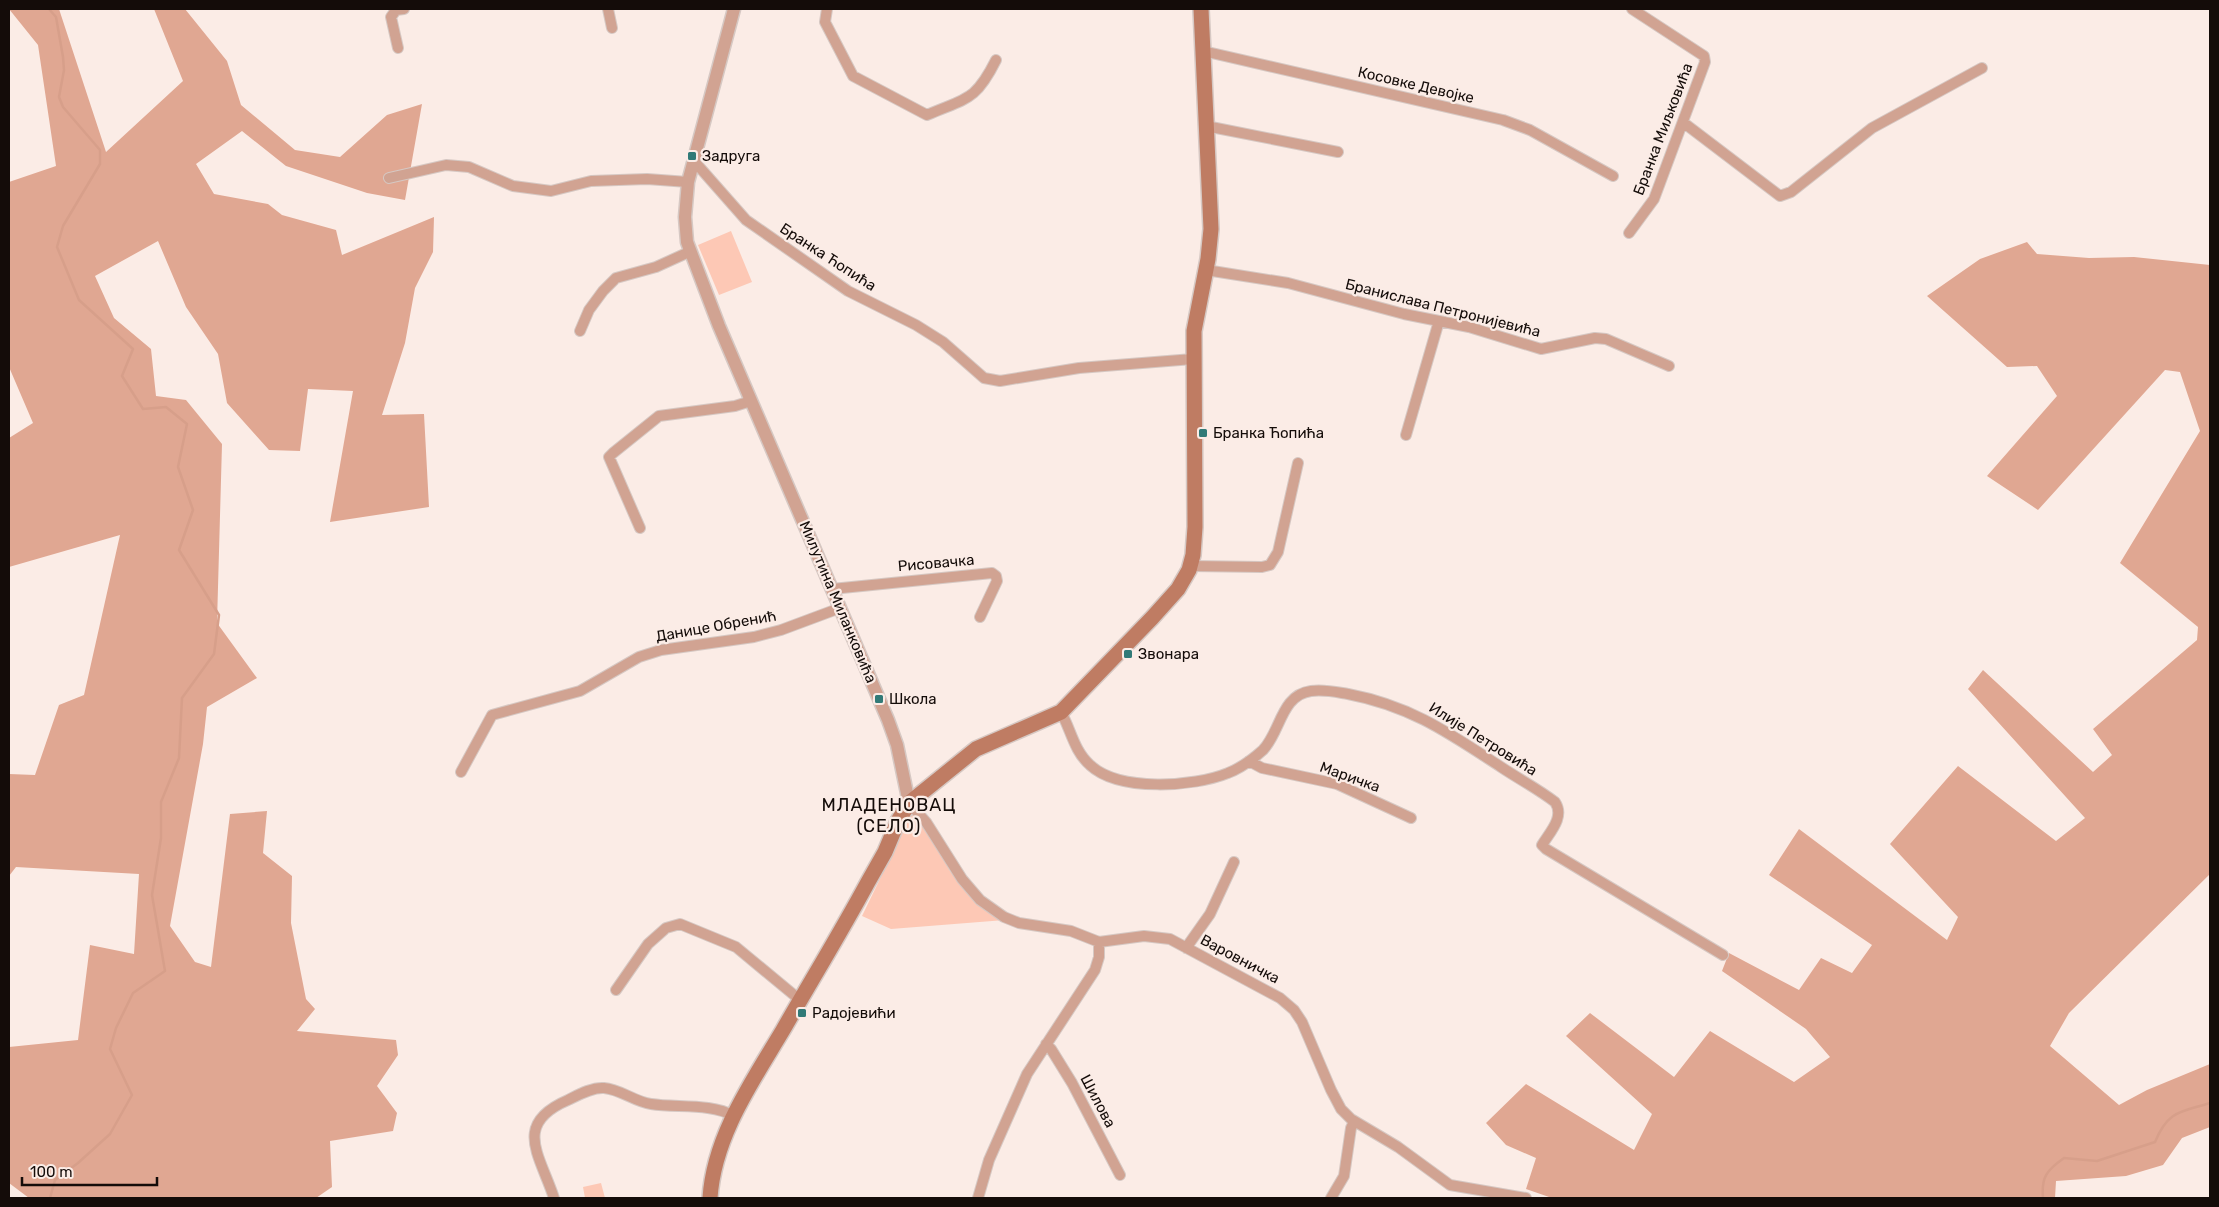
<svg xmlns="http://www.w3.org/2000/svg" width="2219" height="1207" viewBox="0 0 2219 1207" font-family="Rubik,sans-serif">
	<rect width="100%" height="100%" fill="#fbece6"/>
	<!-- green -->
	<path fill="#fdc8b5" d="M731,231l21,51 -33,13 -21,-50z
		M912,813l21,26 17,32 22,25 33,24 -114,9 -29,-13z
		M601,1183l4,15h-20l-2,-11z"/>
	<!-- forest -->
	<path fill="#e0a792" d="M9,9h50l47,143 77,-71 -29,-72h31l42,52 14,44 54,45 45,7 47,-42 35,-11 -17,96 -38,-7 -81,-27 -44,-35 -46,33 18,30 54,10 14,11 54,15 6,25 92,-38 -1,35 -18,36 -10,55 -23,72 42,-1 5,93 -99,15 23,-131 -45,-2 -8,62 -31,-1 -42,-47 -9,-49 -32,-47 -28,-66 -63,35 19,42 37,31 5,47 30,4 36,44 -5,179 40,55 -50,29 -4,37 -33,182 25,36 16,5 19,-153 37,-3 -4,42 29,23 -1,47 15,76 9,10 -18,22 99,9 2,15 -21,31 20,27 -4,18 -63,10 2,46 -16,11h-287l-20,-15v-136l69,-7 12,-95 44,9 5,-80 -123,-7 -7,9v-102l26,1 24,-70 25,-10 36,-160 -111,32v-129l24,-15 -24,-56v-185l47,-16 -18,-121z
		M2027,242l10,12 52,4 45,-1 76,8v609l-141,139 -19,33 69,59 28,-15 63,-26v63l-28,11 -19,27 -37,11 -70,5 -1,17h-503l-26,-9 10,-31 -30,-13 -20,-22 40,-39 108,66 18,-36 -86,-78 24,-23 84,64 36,-46 84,51 36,-25 -24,-28 -84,-58 7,-18 70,37 22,-32 31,15 20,-28 -103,-70 30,-46 148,111 11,-23 -68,-73 68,-78 98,75 29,-23 -117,-129 15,-19 110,102 19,-17 -19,-26 104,-89 1,-13 -78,-64 80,-132 -20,-59 -15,-2 -127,140 -51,-34 70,-80 -20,-30 -30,1 -80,-71 53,-37z"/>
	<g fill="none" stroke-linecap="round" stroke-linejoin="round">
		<!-- stream -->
		<path stroke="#d79f8a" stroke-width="2.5" d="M49,9l7,8 7,40 1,13 -5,27 4,10 37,43v14l-37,62 -6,21 22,53 54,49 -11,27 21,33 23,-2 21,17 -9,43 15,43 -14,40 40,65 -5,39 -32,44 -3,60 -18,44v36l-9,57 13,76 -32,22 -17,35 -6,21 22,46 -22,39 -32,29 -23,17 -5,18
			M2043,1198c-2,-21 4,-28 21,-40l33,3 58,-19c13,-32 26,-30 55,-39"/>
		<!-- minor casing -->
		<g stroke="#d6c8c3" stroke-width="12">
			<path id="minor" d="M608,9l4,19
				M827,9l-2,13 28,54 74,39c39,-17 48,-13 69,-55
				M398,48l-7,-31 5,-7 8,-1
				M1203,51l300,69 27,10 83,46
				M1684,123l96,73 11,-4 81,-64 110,-60
				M1206,126l132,26
				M694,161l52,59 102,71 68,34 27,17 41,36 16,3 79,-13 114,-9
				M389,178l57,-13 23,2 44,19 38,5 40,-10 56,-2 41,3
				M1629,233l25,-34 51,-137 -1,-6 -72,-47
				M1206,270l82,13 116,31 65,13 72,22 54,-11 11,1 63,27
				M580,331l9,-21 14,-19 13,-13 40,-11 33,-15
				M1406,435l33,-114
				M640,528l-31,-71 4,-4 46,-37 76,-10 16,-5
				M1190,566l72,1 8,-2 8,-13 20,-89
				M832,589l160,-16 4,3 1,5 -17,36
				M1061,712c10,18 13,39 29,53 29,27 104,22 138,8 13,-5 25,-14 35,-23 18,-19 18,-55 48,-59 13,-2 25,1 37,3 63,12 101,39 153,73 18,12 37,22 54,35 10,15 -5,30 -13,43l4,4 177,106
				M1249,761l13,7 75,16 74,34
				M461,772l31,-57 88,-24 59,-34 22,-7 93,-13 27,-7 59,-22
				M909,803l17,19 36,57 18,21 24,17 15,6 52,8 28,11 45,-6 26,3 110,59 14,12 8,12 29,68 10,19 10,10 47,28 52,38 76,13
				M1186,948l24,-34 24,-52
				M616,990l32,-46 18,-16 14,-4 56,23 64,53
				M1046,1044l5,5 21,34 48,92
				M554,1198c-14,-43 -42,-74 14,-98 10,-5 24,-13 36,-12 16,1 31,14 47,16 26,4 60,-1 83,12
				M978,1198l11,-38 38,-86 68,-104 4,-13v-15
				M1331,1198l13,-22 7,-48 3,-6"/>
		</g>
		<!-- tertiary casing -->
		<g stroke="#d6c8c3" stroke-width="15">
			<path id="tertiary" d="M734,9l-46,173 -3,35 2,25 32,84 169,394 9,25 12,58"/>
		</g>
		<!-- secondary casing -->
		<g stroke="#d6c8c3" stroke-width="18">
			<path id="secondary" d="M710,1198c4,-62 42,-116 73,-168 28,-49 58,-98 85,-148l17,-30 13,-31 11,-18 67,-54 85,-37 91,-94 26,-29 11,-19 4,-15 2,-28 -1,-196 14,-72 3,-30 -10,-220"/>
		</g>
		<!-- minor -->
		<use href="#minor" stroke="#d1a392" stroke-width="10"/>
		<!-- tertiary -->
		<use href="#tertiary" stroke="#d1a392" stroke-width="12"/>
		<!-- secondary -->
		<use href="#secondary" stroke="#bf7c63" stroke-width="15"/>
	</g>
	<!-- markers -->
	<g fill="#317a77" stroke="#fbece6" stroke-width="2">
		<rect x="687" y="151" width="10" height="10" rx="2.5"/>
		<rect x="1198" y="428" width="10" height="10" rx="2.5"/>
		<rect x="1123" y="649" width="10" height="10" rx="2.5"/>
		<rect x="874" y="694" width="10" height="10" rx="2.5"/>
		<rect x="797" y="1008" width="10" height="10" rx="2.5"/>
	</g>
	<g text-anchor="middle" stroke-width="4.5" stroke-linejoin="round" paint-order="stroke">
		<!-- street labels -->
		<g font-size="15" fill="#140c09" stroke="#fbece6">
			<text transform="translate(1416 85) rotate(13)" y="5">Косовке Девојке</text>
			<text transform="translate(1663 129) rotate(-69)" y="5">Бранка Миљковића</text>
			<text transform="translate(828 257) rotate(33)" y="5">Бранка Ћопића</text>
			<text transform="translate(1443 308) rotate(14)" y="5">Бранислава Петронијевића</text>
			<text transform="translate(936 563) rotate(-5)" y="5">Рисовачка</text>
			<text transform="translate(838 602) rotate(67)" y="5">Милутина Миланковића</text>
			<text transform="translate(716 626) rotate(-10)" y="5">Данице Обренић</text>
			<text transform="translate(1483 739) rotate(32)" y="5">Илије Петровића</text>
			<text transform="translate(1350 777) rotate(20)" y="5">Маричка</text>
			<text transform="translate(1240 959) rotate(28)" y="5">Варовничка</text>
			<text transform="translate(1098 1101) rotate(62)" y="5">Шилова</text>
		</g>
		<!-- poi labels -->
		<g font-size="15" fill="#140c09" stroke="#fbece6" text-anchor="start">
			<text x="702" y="161">Задруга</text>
			<text x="1213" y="438">Бранка Ћопића</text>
			<text x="1138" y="659">Звонара</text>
			<text x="889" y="704">Школа</text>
			<text x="812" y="1018">Радојевићи</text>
		</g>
		<!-- quarter labels -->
		<g font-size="18" letter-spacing="1" fill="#140c09" stroke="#fbece6">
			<text x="889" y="811">МЛАДЕНОВАЦ<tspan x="889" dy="21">(СЕЛО)</tspan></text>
		</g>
	</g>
	<!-- border -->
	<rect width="2219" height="1207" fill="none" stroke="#140c09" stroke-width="20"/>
	<!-- scale -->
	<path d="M22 1177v8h135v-8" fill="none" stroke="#140c09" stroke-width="2.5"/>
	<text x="30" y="1177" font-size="15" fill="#140c09" stroke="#fbece6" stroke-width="4" paint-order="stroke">100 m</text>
</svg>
